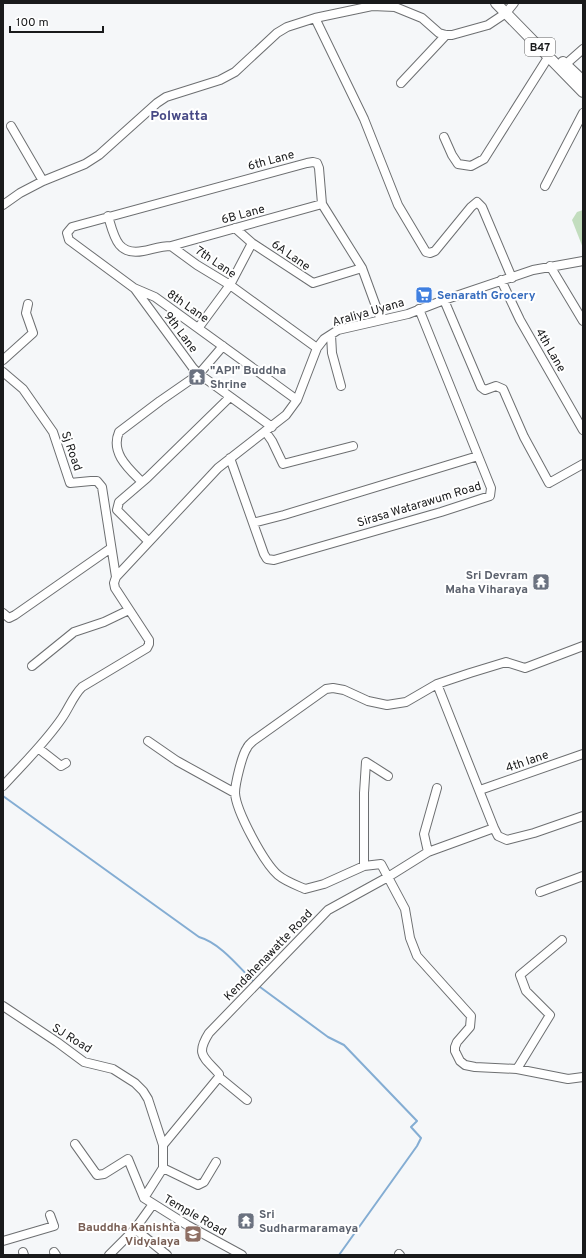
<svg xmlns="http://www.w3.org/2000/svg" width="586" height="1258" viewBox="0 0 586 1258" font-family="Overpass,sans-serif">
	<rect width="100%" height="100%" fill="#f5f7f9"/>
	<!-- green -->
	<path fill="#c2ddbe" d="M583,210v38l-11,-28 5,-8z"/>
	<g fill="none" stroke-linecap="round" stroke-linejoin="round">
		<!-- stream -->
		<path stroke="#84add3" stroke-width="2" d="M3,796l196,141c21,6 39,29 54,44
			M260,987l68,50 16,8 73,76 -6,6 10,11 -4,8 -78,109"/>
		<!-- minor casing -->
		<g stroke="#6d6f71" stroke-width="10">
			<path id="minor" d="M315,18l49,101 34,86 28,47 4,1 5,-2 36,-44 6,-5 5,5 30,71
				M566,64l17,-15
				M401,83l45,-48
				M11,126l32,55
				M444,137l8,18 6,9 13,2 13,-7 65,-103
				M545,186l38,-73
				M3,205l17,-12 23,-12 42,-17 14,-9 58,-52 9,-6 54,-17 15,-8 42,-39 10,-6 28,-9 57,-12 23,1 27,11 17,15 7,2h6l36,-10 18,-12 8,-10
				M108,216c6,20 9,40 35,35 10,-2 18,-5 28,-5l26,19 33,20 87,63
				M235,228l17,15 61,40 49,-15
				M171,246l151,-42
				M550,266l33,55
				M501,280l19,40 63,110
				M135,289l58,79 6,6 73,53
				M444,300l37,87 4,3 11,-4 7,3 21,48 25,46 34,-19
				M199,327l31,-42 22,-42
				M331,335l1,18 9,33
				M3,360l30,-27 -7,-20 2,-9
				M3,372l20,17 30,43 17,51 21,-2h6l5,6 14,90
				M297,400l-142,-103 -21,-9 -65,-48 -2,-7 5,-6 235,-64 6,-1 4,1 2,5 3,36 40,64 19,52
				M265,431l7,10 11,23 70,-18
				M230,458l34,96 3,5 7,1 167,-48 49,-16 1,-8 -72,-179
				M142,482c-13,-13 -32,-29 -23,-50l41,-31 39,-27 24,-28
				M253,523l31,-8 194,-59
				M148,541l-31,-31 2,-8 28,-24 83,-81
				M3,613l6,5 6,-3 96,-67
				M583,646l-58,22 -19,-6 -36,11 -33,11 -31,18 -19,3 -19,-4 -24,-11 -11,-2 -7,1 -73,52c-2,2 -5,4 -6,7 -5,7 -12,36 -12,45 1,18 29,70 43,82 7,6 18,10 27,14l19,-5 40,-18 17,-2 24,45 5,29 7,18 54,60 -1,11 -13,15 -2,5v4l5,10 5,4 10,2 42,2 51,10 15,-2
				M32,666l42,-34 30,-10 25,-12
				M437,684l57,144
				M148,741l29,20 58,32
				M38,748l23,18 5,-3
				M3,786c20,-22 42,-43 59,-68 7,-10 11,-22 20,-31l65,-39 2,-4v-4l-34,-52 -1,-5 2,-6 102,-109 68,-53 11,-15 20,-52 7,-9 14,-9 70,-16 36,-14 89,-30 50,-9
				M480,790l103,-36
				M428,852l-4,-18 13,-46
				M364,866v-73l2,-31 22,14
				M540,892l43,-16
				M3,1006l54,36 27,20 29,7 22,14 8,8 5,8 15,46
				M517,1069l33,-54 -24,-24 -6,-16 42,-35
				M219,1077l28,23
				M75,1144l22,31 7,-1 24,-15 16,39
				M163,1168l35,17 6,-3 12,-20
				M135,1229l32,26
				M3,1241l51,-15 -4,-11
				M23,1252l1,3
				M54,1252l2,3
				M399,1254l1,1
				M109,1255l26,-26 18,-25
				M242,1255l-55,-30 -43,-27 19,-30v-23l56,-68v-3c-15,-17 -24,-19 -10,-41l119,-123 60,-33 40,-25 66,-24 4,8 9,4 27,-7 49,-17"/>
		</g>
		<!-- major casing -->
		<g stroke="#6d6f71" stroke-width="12">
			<path id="major" d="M496,3l87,89
				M563,62l20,19"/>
		</g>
		<!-- minor -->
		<use href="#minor" stroke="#fff" stroke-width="8"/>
		<!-- major -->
		<use href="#major" stroke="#fff" stroke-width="10"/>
	</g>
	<!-- icons -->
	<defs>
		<g id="supermarket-square" transform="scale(0.9)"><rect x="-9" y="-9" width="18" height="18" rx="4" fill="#3f7fe0" stroke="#fff"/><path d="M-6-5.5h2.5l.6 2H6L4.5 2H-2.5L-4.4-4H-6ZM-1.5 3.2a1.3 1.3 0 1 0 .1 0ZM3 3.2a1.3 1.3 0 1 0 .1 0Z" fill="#fff"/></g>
		<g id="temple-square" transform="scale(0.9)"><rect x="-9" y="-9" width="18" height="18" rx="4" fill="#6b7280" stroke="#fff"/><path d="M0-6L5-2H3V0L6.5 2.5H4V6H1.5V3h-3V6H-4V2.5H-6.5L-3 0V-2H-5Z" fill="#fff"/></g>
		<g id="school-square" transform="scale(0.9)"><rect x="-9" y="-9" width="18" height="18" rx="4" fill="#8d6e63" stroke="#fff"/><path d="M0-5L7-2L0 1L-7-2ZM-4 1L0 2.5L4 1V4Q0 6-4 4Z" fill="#fff"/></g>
	</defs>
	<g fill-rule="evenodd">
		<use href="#supermarket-square" x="424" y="295"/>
		<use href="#temple-square" x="197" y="377"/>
		<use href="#temple-square" x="541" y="582"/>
		<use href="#temple-square" x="246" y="1221"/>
		<use href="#school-square" x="193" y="1234"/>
	</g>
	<g text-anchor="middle" stroke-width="4" stroke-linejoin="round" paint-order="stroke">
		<!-- shield labels -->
		<rect fill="#fff" stroke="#5e5f5f" stroke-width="1" x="525" y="38" width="30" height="18" rx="3"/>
		<g font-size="11" font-weight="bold" fill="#191a1b">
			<text x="540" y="51">B47</text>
		</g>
		<!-- street labels -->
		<g font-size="12" fill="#191a1b" stroke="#fff">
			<text transform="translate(271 160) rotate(-15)" y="4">6th Lane</text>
			<text transform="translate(243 214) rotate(-15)" y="4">6B Lane</text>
			<text transform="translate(291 255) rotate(35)" y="4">6A Lane</text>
			<text transform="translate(216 262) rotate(34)" y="4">7th Lane</text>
			<text transform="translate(188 306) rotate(35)" y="4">8th Lane</text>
			<text transform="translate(368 312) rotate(-16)" y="4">Araliya Uyana</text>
			<text transform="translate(181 332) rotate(53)" y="4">9th Lane</text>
			<text transform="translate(551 350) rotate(60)" y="4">4th Lane</text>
			<text transform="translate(72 451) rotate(71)" y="4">Sj Road</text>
			<text transform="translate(419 504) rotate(-17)" y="4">Sirasa Watarawum Road</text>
			<text transform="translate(527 761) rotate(-19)" y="4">4th lane</text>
			<text transform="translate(268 955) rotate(-46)" y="4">Kendahenawatte Road</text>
			<text transform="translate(72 1038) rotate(32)" y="4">SJ Road</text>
			<text transform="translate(195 1215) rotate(30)" y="4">Temple Road</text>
		</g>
		<!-- shop labels -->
		<g font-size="12" font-weight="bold" fill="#366cbe" stroke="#fff" text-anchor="start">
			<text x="437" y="299">Senarath Grocery</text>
		</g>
		<!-- worship labels -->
		<g font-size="12" font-weight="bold" fill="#5b616d" stroke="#fff" text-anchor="start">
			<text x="210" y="374">"API" Buddha<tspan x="210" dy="14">Shrine</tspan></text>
			<text x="528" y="579" text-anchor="end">Sri Devram<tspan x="528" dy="14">Maha Viharaya</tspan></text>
			<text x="259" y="1218">Sri<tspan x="259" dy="14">Sudharmaramaya</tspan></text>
		</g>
		<!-- education labels -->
		<g font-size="12" font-weight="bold" fill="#785e54" stroke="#fff" text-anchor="end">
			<text x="180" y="1231">Bauddha Kanishta<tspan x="180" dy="14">Vidyalaya</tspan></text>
		</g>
		<!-- quarter labels -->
		<g font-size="14" font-weight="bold" fill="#464885" stroke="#fff">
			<text x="179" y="120">Polwatta</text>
		</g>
	</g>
	<!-- border -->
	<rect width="586" height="1258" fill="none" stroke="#191a1b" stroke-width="8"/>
	<!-- scale -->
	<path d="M10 26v6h93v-6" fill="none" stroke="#191a1b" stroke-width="2"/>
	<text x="16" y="26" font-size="12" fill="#191a1b" stroke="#ffffff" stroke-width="3" paint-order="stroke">100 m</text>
</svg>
